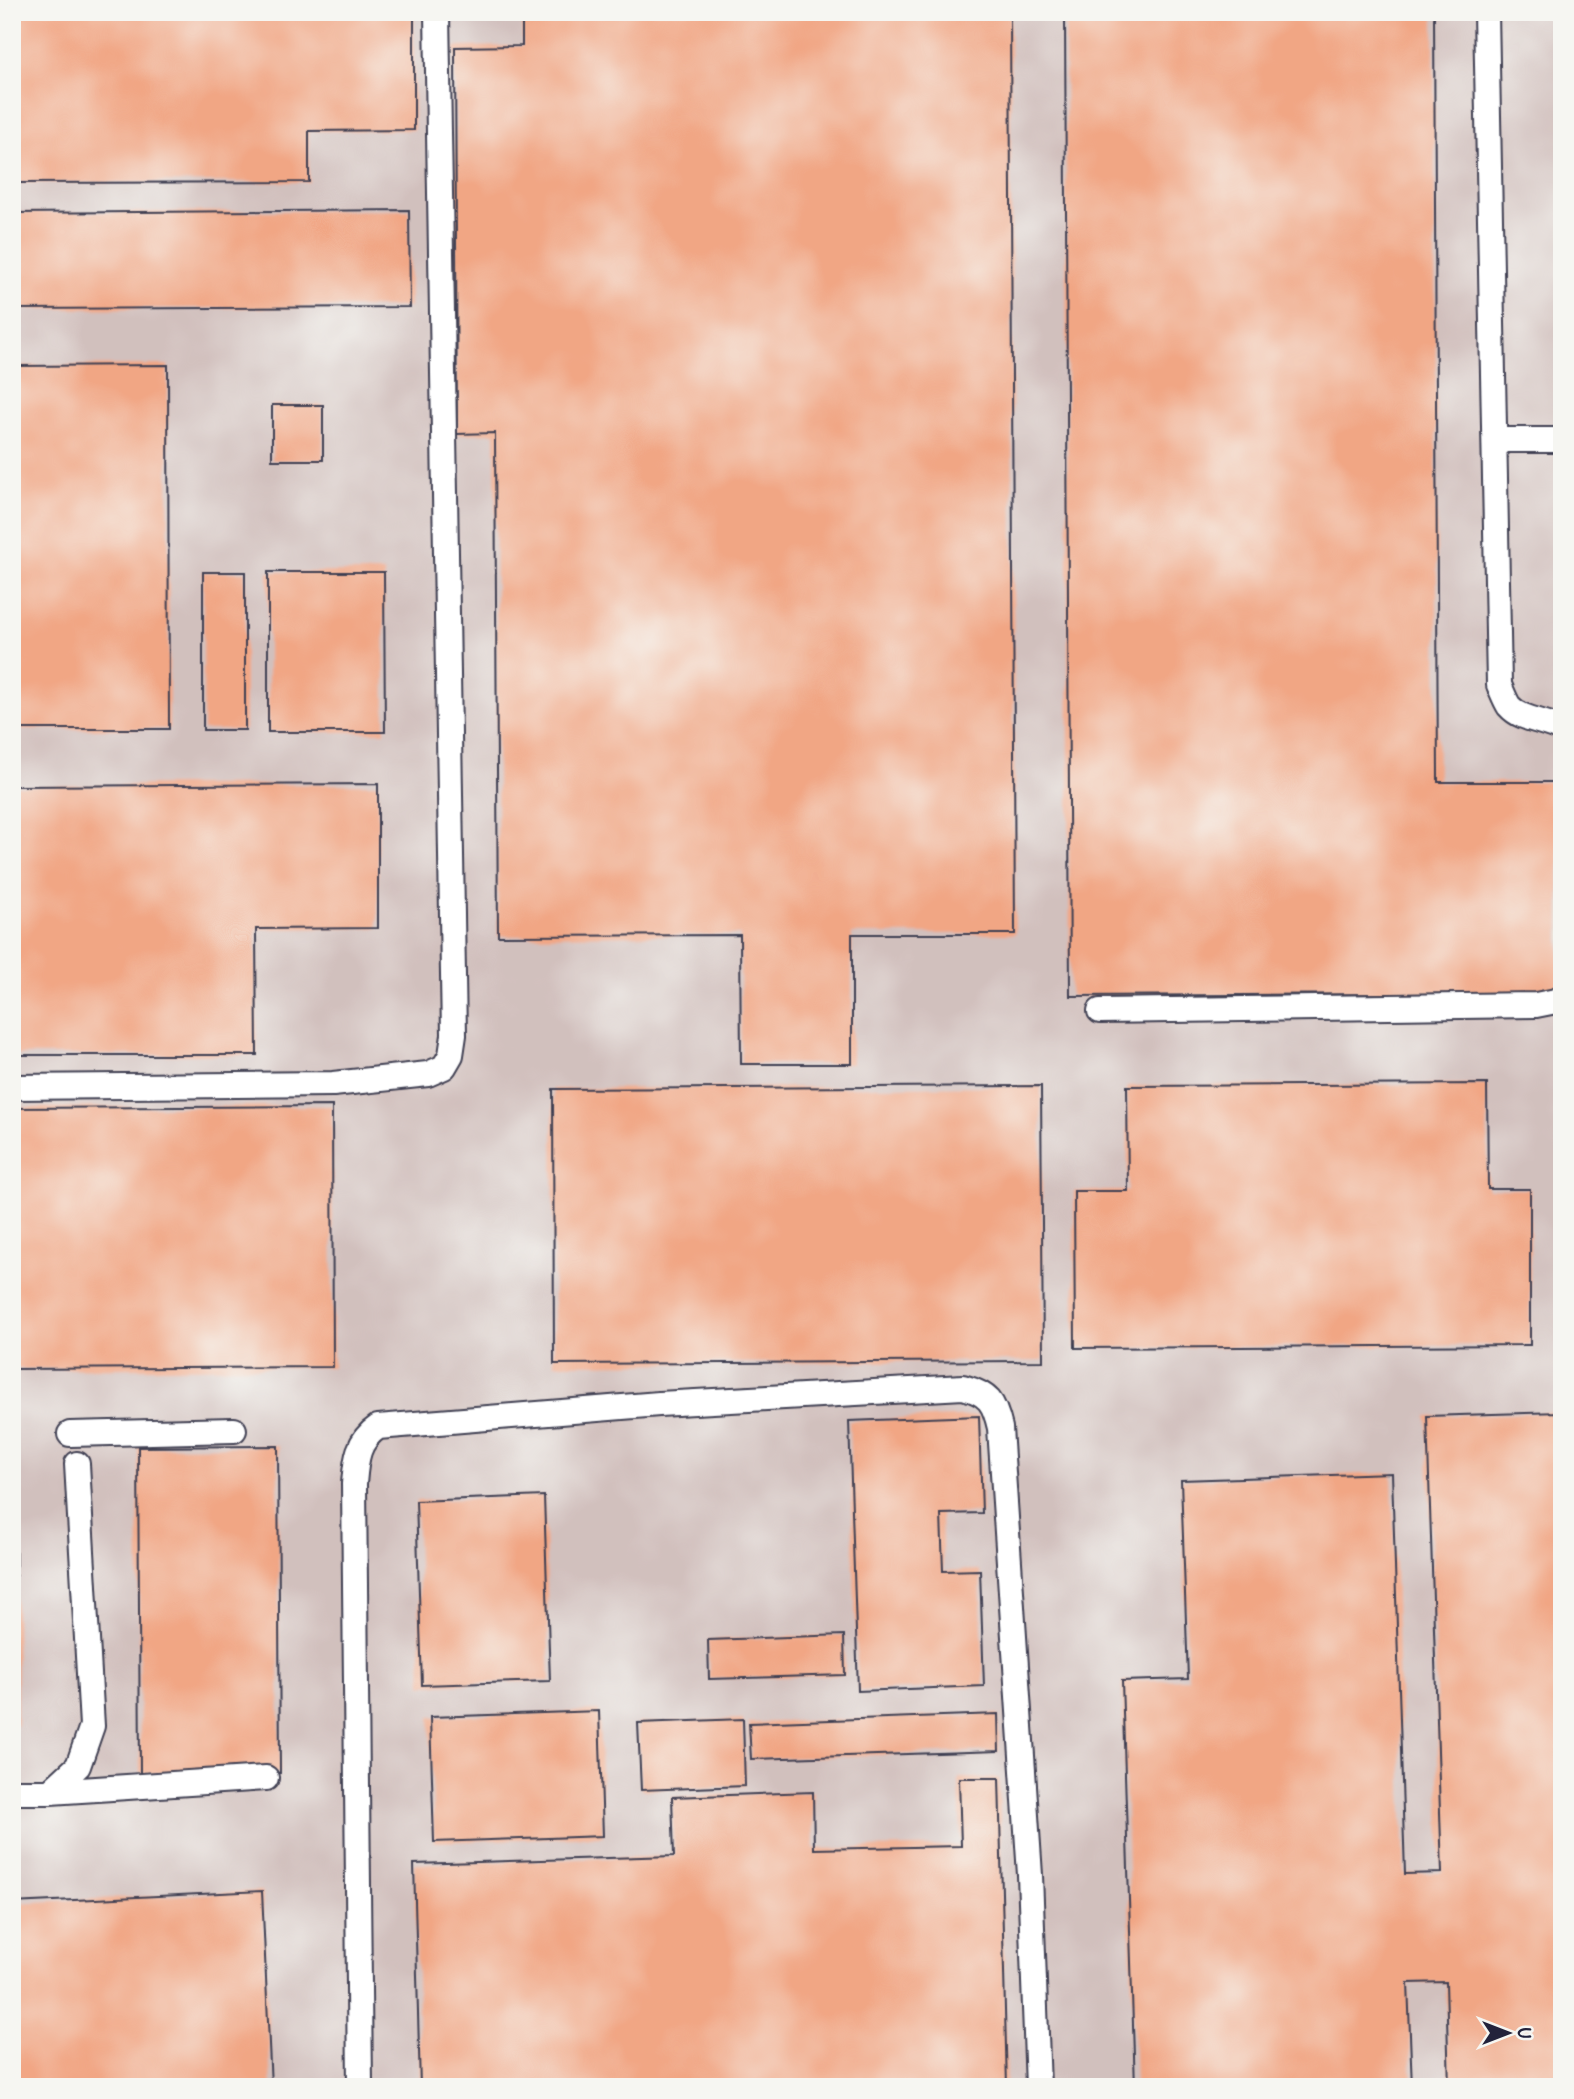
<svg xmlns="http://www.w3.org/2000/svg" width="1574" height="2099" viewBox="0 0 1574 2099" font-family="'Patrick Hand',sans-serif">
	<rect width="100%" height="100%" fill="#f6f6f2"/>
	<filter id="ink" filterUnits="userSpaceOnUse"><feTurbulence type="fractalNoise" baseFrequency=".0143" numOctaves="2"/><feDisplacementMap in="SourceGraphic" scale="14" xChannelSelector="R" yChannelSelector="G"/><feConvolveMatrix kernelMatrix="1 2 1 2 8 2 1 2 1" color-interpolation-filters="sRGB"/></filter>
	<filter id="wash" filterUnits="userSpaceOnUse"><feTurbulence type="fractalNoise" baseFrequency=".00686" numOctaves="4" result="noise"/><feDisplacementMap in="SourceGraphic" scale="28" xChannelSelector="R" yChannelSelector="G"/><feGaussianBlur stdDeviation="1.57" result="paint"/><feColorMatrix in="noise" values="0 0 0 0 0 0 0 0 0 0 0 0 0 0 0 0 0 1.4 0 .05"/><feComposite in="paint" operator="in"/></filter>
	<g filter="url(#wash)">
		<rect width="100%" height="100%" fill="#f1e7d2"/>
		<!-- industrial -->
		<path fill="#d1c0bd" d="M12,12h1550v2075h-1550z"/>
		<g id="blocks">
			<!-- building -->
			<path fill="#f1a684" d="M12,12h402v118l-105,1v51l-297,1z
				M522,12h488l5,922h-163v130h-111l-1,-129 -242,1 -3,-503 -38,1 -2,-387 67,-1z
				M1065,12h369l4,770h121l1,211 -490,3z
				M409,210l1,97 -398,2v-96z
				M168,365l1,364h-157v-363z
				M272,405h51v55h-51z
				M203,572h42v158h-42z
				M268,572h116l1,160h-117z
				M378,784v144l-122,1 1,126h-245v-269z
				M1487,1084l1,105h42v156l-455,3 -1,-157h54l-1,-105z
				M1041,1086l2,275 -489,3 -1,-275z
				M332,1106l1,261 -321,2v-261z
				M1562,1412v675h-113l-3,-105 -38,1 4,104h-277l-13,-406 66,-2 -7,-199 211,-7 13,401 37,-1 -15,-457z
				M979,1416l3,97 -41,1 2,57 37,-1 4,116 -126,5 -9,-270z
				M278,1446l2,327h-140l-2,-326z
				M12,1467h3l2,258h-5z
				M544,1496l6,185 -128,4 -6,-184z
				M844,1635l1,40 -136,4 -1,-39z
				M599,1711l4,125 -169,6 -4,-125z
				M998,1714l1,37 -248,8 -2,-36z
				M743,1719l2,67 -104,4 -3,-67z
				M959,1778h40l8,309h-587l-6,-223 260,-8 -2,-59 141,-5 1,57 147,-3z
				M262,1891l9,196h-259v-184z"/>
		</g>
	</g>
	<g filter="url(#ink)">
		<use href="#blocks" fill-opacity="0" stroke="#414052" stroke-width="2"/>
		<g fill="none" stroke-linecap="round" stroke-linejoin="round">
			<!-- service casing -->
			<g stroke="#414052" stroke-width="28">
				<path id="service" d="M1486,12l13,673c3,6 6,15 10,21 13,15 37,14 53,24
					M1496,440h66
					M1100,1011l436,-6 20,-4 6,-4
					M12,1087l321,-3 95,-10 16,-7 7,-12 3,-20 -17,-1023
					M70,1434l164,-4
					M12,1792h38l28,-26 14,-40 -15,-262
					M50,1792l216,-14
					M360,2087l-6,-603c2,-24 3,-43 24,-57l281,-23 304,-17c26,7 31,15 37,41l30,447 8,212"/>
			</g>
			<!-- service -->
			<use href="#service" stroke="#fff" stroke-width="24"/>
		</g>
	</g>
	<!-- margin -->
	<rect width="1574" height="2099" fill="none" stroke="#f6f6f2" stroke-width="42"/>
	<!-- north arrow -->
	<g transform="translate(1508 2033) rotate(90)" stroke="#f6f6f2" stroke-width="5" paint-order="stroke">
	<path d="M0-5L12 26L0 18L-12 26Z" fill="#22223b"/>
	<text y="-10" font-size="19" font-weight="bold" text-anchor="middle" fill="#22223b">U</text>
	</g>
</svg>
